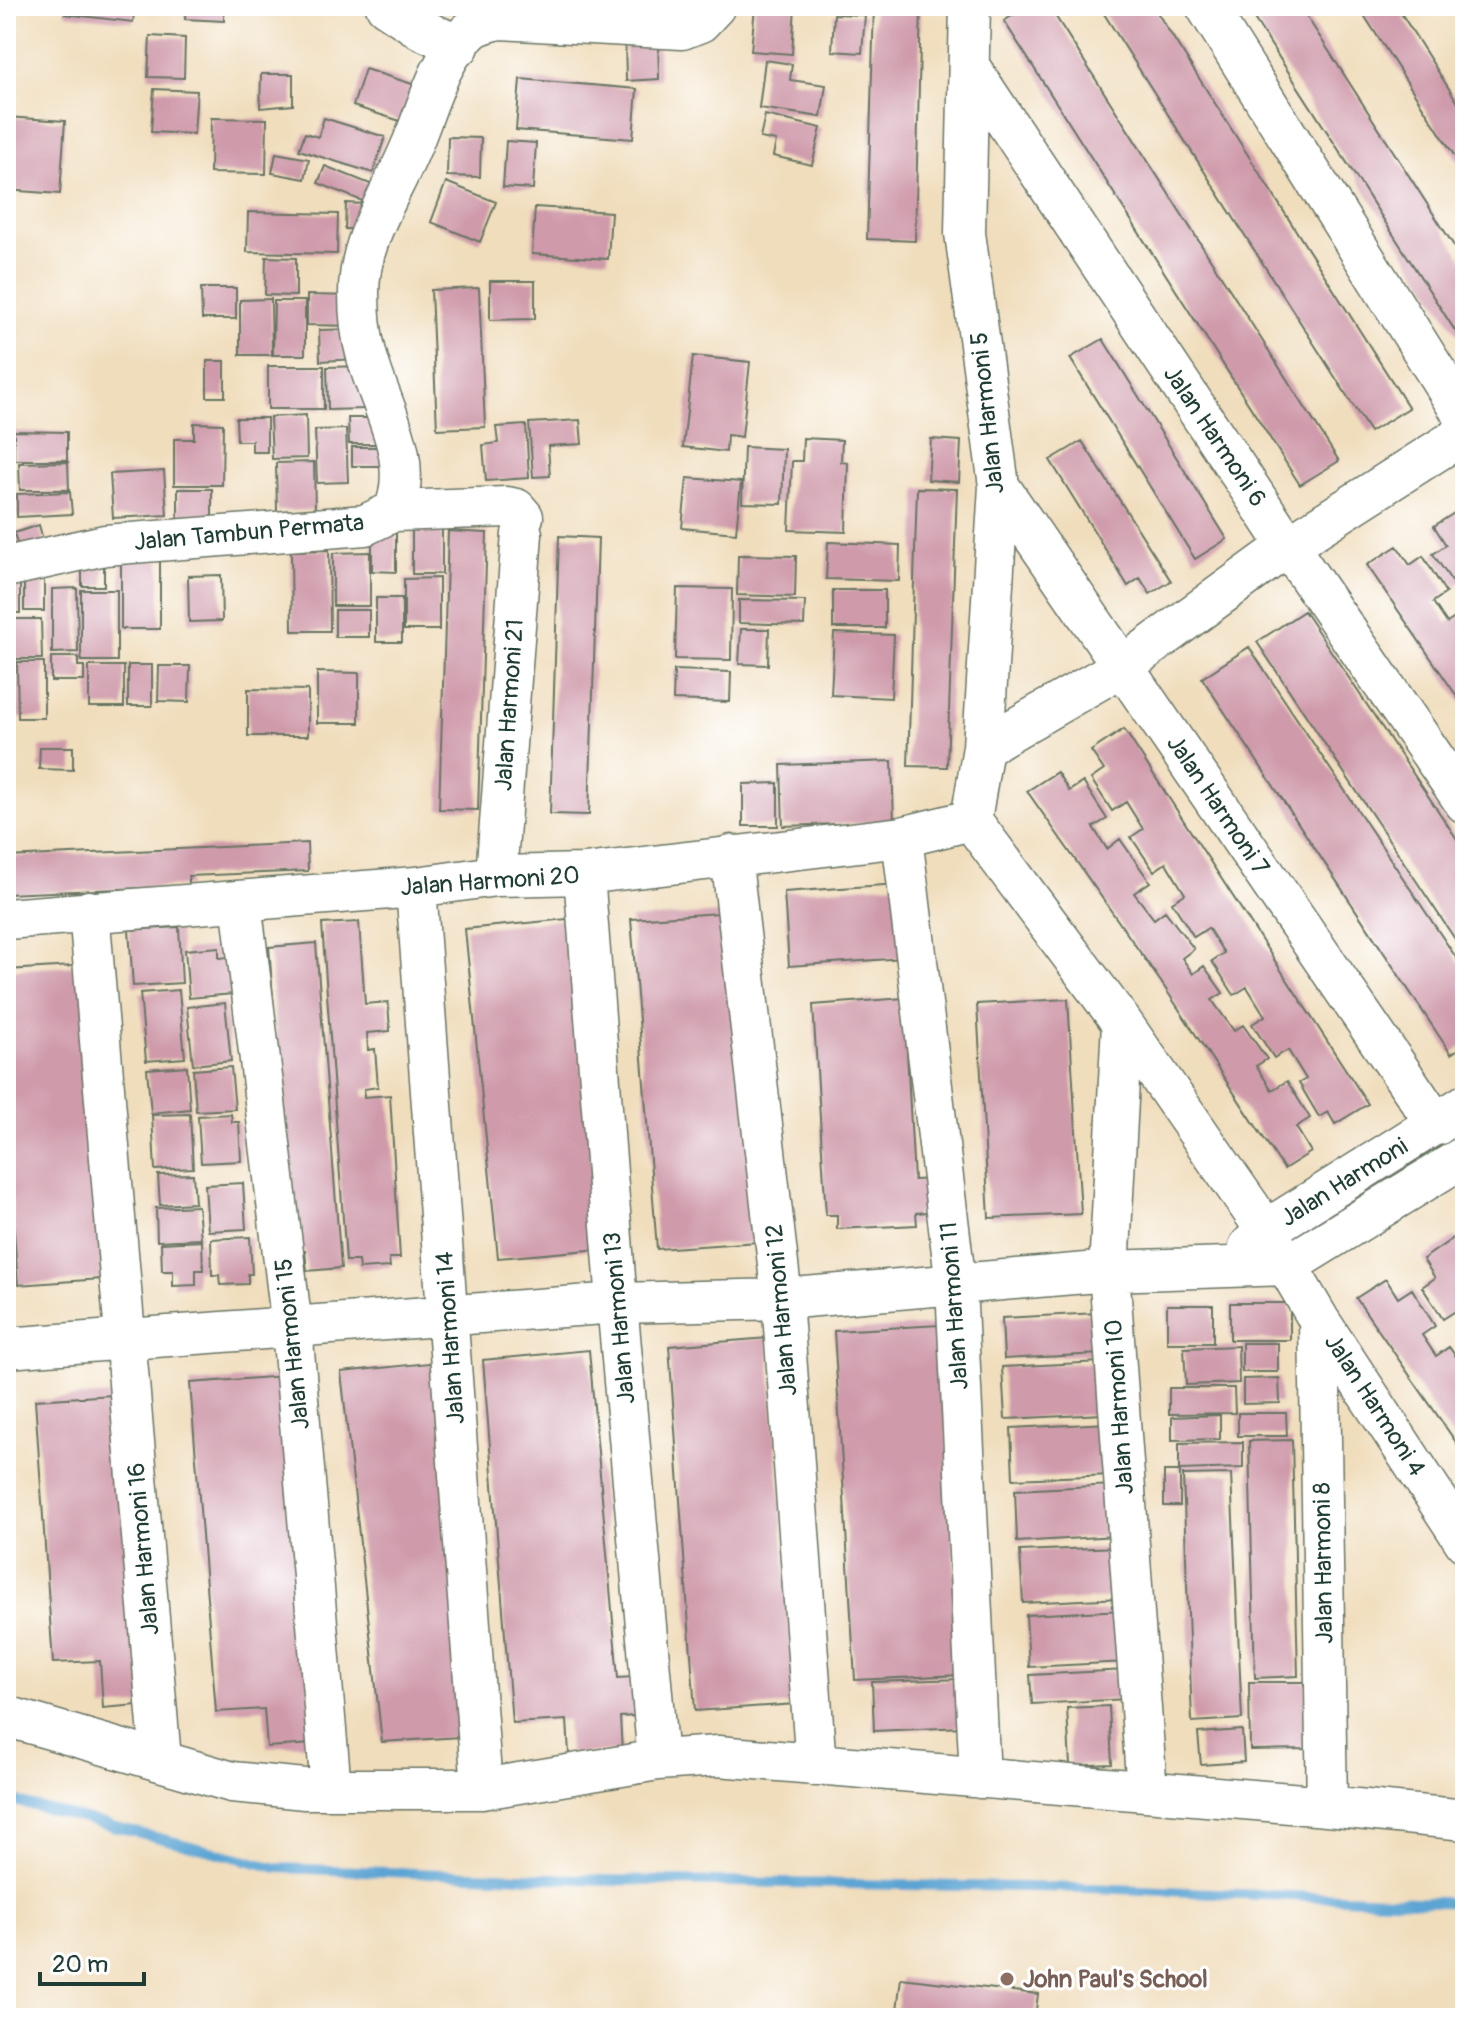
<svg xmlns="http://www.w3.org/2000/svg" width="1471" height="2024" viewBox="0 0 1471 2024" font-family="Pangolin,sans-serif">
	<rect width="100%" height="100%" fill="#fff"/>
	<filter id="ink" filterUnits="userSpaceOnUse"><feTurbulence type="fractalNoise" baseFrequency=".0125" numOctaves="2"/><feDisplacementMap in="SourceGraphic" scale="16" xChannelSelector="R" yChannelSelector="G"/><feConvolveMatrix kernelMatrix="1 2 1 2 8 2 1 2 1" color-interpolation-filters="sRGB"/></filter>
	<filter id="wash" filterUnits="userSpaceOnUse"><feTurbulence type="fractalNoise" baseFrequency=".006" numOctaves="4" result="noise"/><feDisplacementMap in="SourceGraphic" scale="32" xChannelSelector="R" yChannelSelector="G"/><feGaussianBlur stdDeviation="1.8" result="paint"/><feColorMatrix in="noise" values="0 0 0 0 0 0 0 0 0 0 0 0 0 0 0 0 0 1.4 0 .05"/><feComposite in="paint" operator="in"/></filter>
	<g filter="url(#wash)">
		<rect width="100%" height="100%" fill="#f0ddbc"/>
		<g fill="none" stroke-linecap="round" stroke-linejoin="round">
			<!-- stream -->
			<path stroke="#5ca4d3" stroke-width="10" d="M6,1799l271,69 328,12 486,8 374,15"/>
		</g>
		<g id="blocks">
			<!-- building -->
			<path fill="#cf9aaa" d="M66,6h69l-2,16 -68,-8z
				M186,6h38v15l-39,-2z
				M755,6h40l-3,48 -41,-3z
				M874,6h47l-6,235 -48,-2z
				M1027,6h22l290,455 -39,24 -296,-464z
				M1099,6h54l256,402 -39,24z
				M1246,6h54l165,257v83z
				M1358,6h39l2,4 66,104v58z
				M834,14l31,1 -3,38 -30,-2z
				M150,36l35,2 -1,40 -36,-1z
				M625,38h33l1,41 -33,2z
				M765,60l27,4 -2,16 36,5 -5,32 -62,-9z
				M365,69l63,20 -12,37 -63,-20z
				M261,74h32v31l-33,3z
				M520,79l117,10 -4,50 -117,-9z
				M154,89l43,2 -3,43 -43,-2z
				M765,115l56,13 -9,37 -39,-9 3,-15 -16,-3z
				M6,117l59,4 -5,73 -54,-4z
				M211,118l56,1 -1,55 -56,-1z
				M324,118l61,19 -12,36 -74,-23 6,-17 13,4z
				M448,137l33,1 -1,39 -33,-1z
				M506,141l30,2 -3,46 -30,-2z
				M276,153l33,6 -4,20 -33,-6z
				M325,166l53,21 -6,18 -54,-22z
				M446,182l50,20 -16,40 -49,-20z
				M346,203l19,1 -1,25h-19z
				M535,207l76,5 -3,47 -76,-5z
				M248,212l90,2 -1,40 -90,-2z
				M266,257l30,1v38l-31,-1z
				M490,281h45v38l-45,1z
				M201,288h35v31h-34z
				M479,288l6,139 -48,2 -6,-139z
				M307,295l47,1v30l-47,-1z
				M271,299l1,56h-32v-55z
				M274,301h31v54h-32z
				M357,329l1,30 -38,2 -1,-31z
				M1103,339l124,200 -32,20 -125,-201z
				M693,356l57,6 -8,75 -15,-2 -1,17 -43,-5z
				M207,361h18v36h-18z
				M268,366h56v43h-56z
				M364,366l1,43 -37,1 -1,-43z
				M306,415l1,43 -35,1 -2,-42z
				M236,418h31v34h-15v-11h-15z
				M348,418h35v26h-34z
				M580,420l2,24 -34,2 2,30 -17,1 -4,-54z
				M194,423l29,1 -1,61h-48v-46h20z
				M526,425l3,53 -43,3 -3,-36 15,-2 -2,-16z
				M346,429l2,53 -31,1 -2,-53z
				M14,431l53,1v28h-53z
				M803,438l39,2 -1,22 7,1 -2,69 -57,-2 3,-69h10z
				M931,439l30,2 -2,41 -31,-2z
				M1082,441l89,140 -21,13 -10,-16 -12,8 -78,-126z
				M352,447h36l1,19h-37z
				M744,447l40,2 -2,55 -40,-1z
				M6,453h4v29h-4z
				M68,462l1,28h-49l-1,-27z
				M314,462l1,48 -38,1 -1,-48z
				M164,471l3,44 -54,3 -3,-44z
				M687,478l54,4 -5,51 -54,-5z
				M917,488l40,1 -10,278 -39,-1z
				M178,489h34v31l-34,1z
				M70,492l2,22 -55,3v-23z
				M1465,506v74l-10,6 -22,-32 13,-9 -12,-19z
				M39,525l7,25 -25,7 -7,-24z
				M412,529h30v45h-30z
				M448,531l39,2 -9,277 -39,-1z
				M372,533h24v39l-24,-1z
				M559,536l39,2 -9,277 -39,-1z
				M828,542l72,3 -1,36 -73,-2z
				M1397,546l13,19 13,-9 23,37 -13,9 14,21 14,-9 4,6v88l-98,-143z
				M329,550l1,81h-38l-1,-80z
				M370,552v54h-37v-53z
				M738,555l58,1 -1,41 -58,-2z
				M121,560h39v69h-39z
				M82,561h22v25h-22z
				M221,575l1,46 -33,1 -1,-46z
				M24,576h20v35h-20z
				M439,578v52h-35v-51z
				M6,579h14v34h-14z
				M77,588l1,64 -26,1v-64z
				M677,588l55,1 -1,71 -56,-1z
				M81,590h36v71h-36z
				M833,590h52v38h-52z
				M376,598h26v44h-26z
				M739,600l66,1 -1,24 -65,-2z
				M335,610h34v27h-34z
				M1304,611l161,240v103l-208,-312z
				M14,619h27l1,40h-28z
				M741,629h28l-1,36 -29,-1z
				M834,633l60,2 -3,63 -60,-3z
				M1249,647l216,324v74l-14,9 -249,-376z
				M51,657h27v9h6v15h-33z
				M17,662h27v56h-26z
				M128,665h24v41h-24z
				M89,666h35v41h-35z
				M159,666h31l-1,36 -31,-1z
				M674,670l57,2 -1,30 -57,-2z
				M317,672l42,1v50h-42z
				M248,689l60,1v46h-60z
				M1124,729l244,375 -33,20 -7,-12 -9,5 -20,-34 7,-4 -18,-29 -14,8 -22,-34 13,-8 -18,-29 -13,8 -22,-34 12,-8 -16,-25 -14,9 -22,-35 13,-8 -19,-31 -12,8 -23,-34 12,-8 -17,-27 -14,9 -21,-32 13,-9 -13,-19z
				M40,747h33v23l-34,-1z
				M892,761l2,61 -111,4 -2,-61z
				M1057,772l12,19 14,-9 24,37 -14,8 14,22 13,-10 30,43 -16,11 20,26 11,-8 29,38 -12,9 11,16 11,-8 19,27 -11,7 22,31 9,-6 24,34 -11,7 16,24 15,-9 23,37 -14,9 15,25 -27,17 -123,-187 -134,-191z
				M778,783v43h-35v-42z
				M307,843l1,28 -119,5v10l-183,8v-37z
				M898,884l6,74 -115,8 -5,-74z
				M734,912l24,330 -101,7 -26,-330z
				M567,919l33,330 -102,9 -33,-329z
				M359,922l6,82 23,-2 2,29 -23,2 1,17 7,-1 3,38 -14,2v8l26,-2 10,163h-11l1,9 -31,2 -1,-8h-12l-24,-337z
				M179,927l3,56 -49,3 -4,-56z
				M316,943l25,325 -34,3 -2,-20 -12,1 -24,-305z
				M219,947v11l22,-2 -8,38 -44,4 -4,-48z
				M91,965l24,313 -97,7 -12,-157v-158z
				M179,990l6,68 -39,3 -6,-68z
				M904,998l10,182 23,-1 2,32 -23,2 1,12 -80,4v-14h-11l-13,-210z
				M1068,999l13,215 -92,4 -12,-214z
				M225,1003l6,58 -38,4 -6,-58z
				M187,1066l3,43 -39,4 -4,-44z
				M231,1067l4,42 -39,2 -3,-41z
				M190,1114l3,54 -38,2 -3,-55z
				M231,1114l1,8h7l2,39 -40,2 -3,-47z
				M193,1174l2,29 -35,2 -2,-30z
				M243,1183l3,46 -38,2 -3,-46z
				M198,1206l3,33 -44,2 -1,-33z
				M250,1237l2,37h-4v10l-28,1 -1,-10h-7l-1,-36z
				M1455,1237l10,14v70l-8,-11 -14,9 -21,-32 13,-9 -12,-19z
				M202,1241l1,29h-7v15l-23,1v-15h-11l-1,-28z
				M1386,1279l12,19 14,-9 23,37 -13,9 14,21 13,-9 16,22v86l-109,-157z
				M1230,1303h60v37h-60z
				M1167,1305h46v38h-46z
				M1098,1313l3,41 -97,5 -2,-41z
				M940,1325l21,350 -106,5 -21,-349z
				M768,1338l28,366 -101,7 -26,-365z
				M1242,1343h36v29h-36z
				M1238,1346l1,37 -53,2 -2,-37z
				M589,1350l29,328 15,-1 2,39 -15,1 2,34 -53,3 -2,-34 -55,3 -29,-363z
				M439,1362l37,374 -94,6 -41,-370z
				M1101,1362l2,52 -98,5 -3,-52z
				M284,1376l29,368 -46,3 -3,-38 -48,3 -26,-329z
				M1279,1378l1,25 -37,1v-25z
				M1169,1388h65l1,25 -66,1z
				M128,1394l21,310 -46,4 -3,-47 -47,2 -18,-263z
				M1238,1413h48l1,23h-49z
				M1220,1415v24l-48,1v-23z
				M1109,1423l3,52 -99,4 -2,-51z
				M1292,1440l6,236 -43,2 -6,-237z
				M1243,1442v26l-64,2v-27z
				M1164,1471h16v35h-16z
				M1231,1474l11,245 -50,3 -9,-247z
				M1113,1485l3,51 -99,6 -2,-52z
				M1118,1547l3,51 -98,5 -3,-52z
				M1124,1610l3,52 -98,5 -3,-52z
				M1126,1670l2,29 -96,5 -2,-29z
				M963,1679l1,48 -90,4 -2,-49z
				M1249,1682h57l1,67 -57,1z
				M1109,1706l3,58 -42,2 -3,-58z
				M1242,1730l2,32 -43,3 -3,-32z
				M901,1978l137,16 -3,24h-139z"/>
		</g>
	</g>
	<g filter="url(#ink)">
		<use href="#blocks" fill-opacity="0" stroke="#687564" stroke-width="2"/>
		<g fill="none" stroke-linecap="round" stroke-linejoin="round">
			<!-- minor casing -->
			<g stroke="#687564" stroke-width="43">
				<path id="minor" d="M386,6l35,23 38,17
					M970,6l-5,227 34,253 -16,261 -12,73
					M1206,6l259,412
					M969,66l319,480 177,257
					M999,486l438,639
					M394,511l113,-4 9,2 7,8
					M6,567l99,-22 260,-20 29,-14c22,-55 -15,-105 -28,-158 -5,-18 -7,-42 -7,-61 0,-52 32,-97 51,-143 17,-38 28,-91 61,-119 8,-7 18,-8 28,-11l183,10 18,-7 15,-16
					M983,747l140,-81 165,-120 177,-113
					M971,820l151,203 144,207 53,90 146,222
					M902,837l54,449 24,492
					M731,855l51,444 34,467
					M584,874l33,429 41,457
					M496,876l26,-342
					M416,887l66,902
					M241,901l51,427 39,461
					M89,911l72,849
					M6,919l410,-32 80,-11 88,-2 318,-37 69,-17
					M1122,1023l-13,248 38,520
					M1249,1247l17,-17 199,-125
					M1288,1265l177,-109
					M1319,1320l8,486
					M6,1348l611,-45 165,-4 327,-28 179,-6
					M6,1716l226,66 73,7h177l176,-29 60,-4 609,50 138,14"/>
			</g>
			<!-- minor -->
			<use href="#minor" stroke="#fff" stroke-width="40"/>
		</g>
	</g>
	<!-- markers -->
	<circle fill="#8d6e63" stroke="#fff" stroke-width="3" cx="1007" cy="1979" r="8"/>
	<g text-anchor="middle" stroke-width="6" stroke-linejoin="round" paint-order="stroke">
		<!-- street labels -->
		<g font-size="24" fill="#1f3d34" stroke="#fff">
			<text transform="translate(987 413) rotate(-96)" y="8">Jalan Harmoni 5</text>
			<text transform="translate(1215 436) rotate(56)" y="8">Jalan Harmoni 6</text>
			<text transform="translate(249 532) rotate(-5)" y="8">Jalan Tambun Permata</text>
			<text transform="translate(509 705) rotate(-86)" y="8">Jalan Harmoni 21</text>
			<text transform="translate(1218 805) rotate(56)" y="8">Jalan Harmoni 7</text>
			<text transform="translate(490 881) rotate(-4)" y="8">Jalan Harmoni 20</text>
			<text transform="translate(1344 1182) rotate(-32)" y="8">Jalan Harmoni</text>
			<text transform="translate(954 1306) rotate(-94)" y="8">Jalan Harmoni 11</text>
			<text transform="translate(781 1310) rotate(-95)" y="8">Jalan Harmoni 12</text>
			<text transform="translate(619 1318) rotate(-95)" y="8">Jalan Harmoni 13</text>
			<text transform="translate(450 1338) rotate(-94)" y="8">Jalan Harmoni 14</text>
			<text transform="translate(292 1344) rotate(-96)" y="8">Jalan Harmoni 15</text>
			<text transform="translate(1375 1405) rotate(57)" y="8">Jalan Harmoni 4</text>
			<text transform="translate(1119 1407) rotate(-94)" y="8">Jalan Harmoni 10</text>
			<text transform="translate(143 1549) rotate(-95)" y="8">Jalan Harmoni 16</text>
			<text transform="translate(1323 1563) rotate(-91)" y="8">Jalan Harmoni 8</text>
		</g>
		<!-- education labels -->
		<g font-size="24" font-weight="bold" fill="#785e54" stroke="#fff" text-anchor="start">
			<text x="1023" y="1987">John Paul's School</text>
		</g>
	</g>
	<!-- margin -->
	<rect width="1471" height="2024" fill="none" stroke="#fff" stroke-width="32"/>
	<!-- scale -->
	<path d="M40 1972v12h104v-12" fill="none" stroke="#1f3d34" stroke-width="4"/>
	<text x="52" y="1972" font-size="24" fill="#1f3d34" stroke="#ffffff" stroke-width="6" paint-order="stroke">20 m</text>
</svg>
